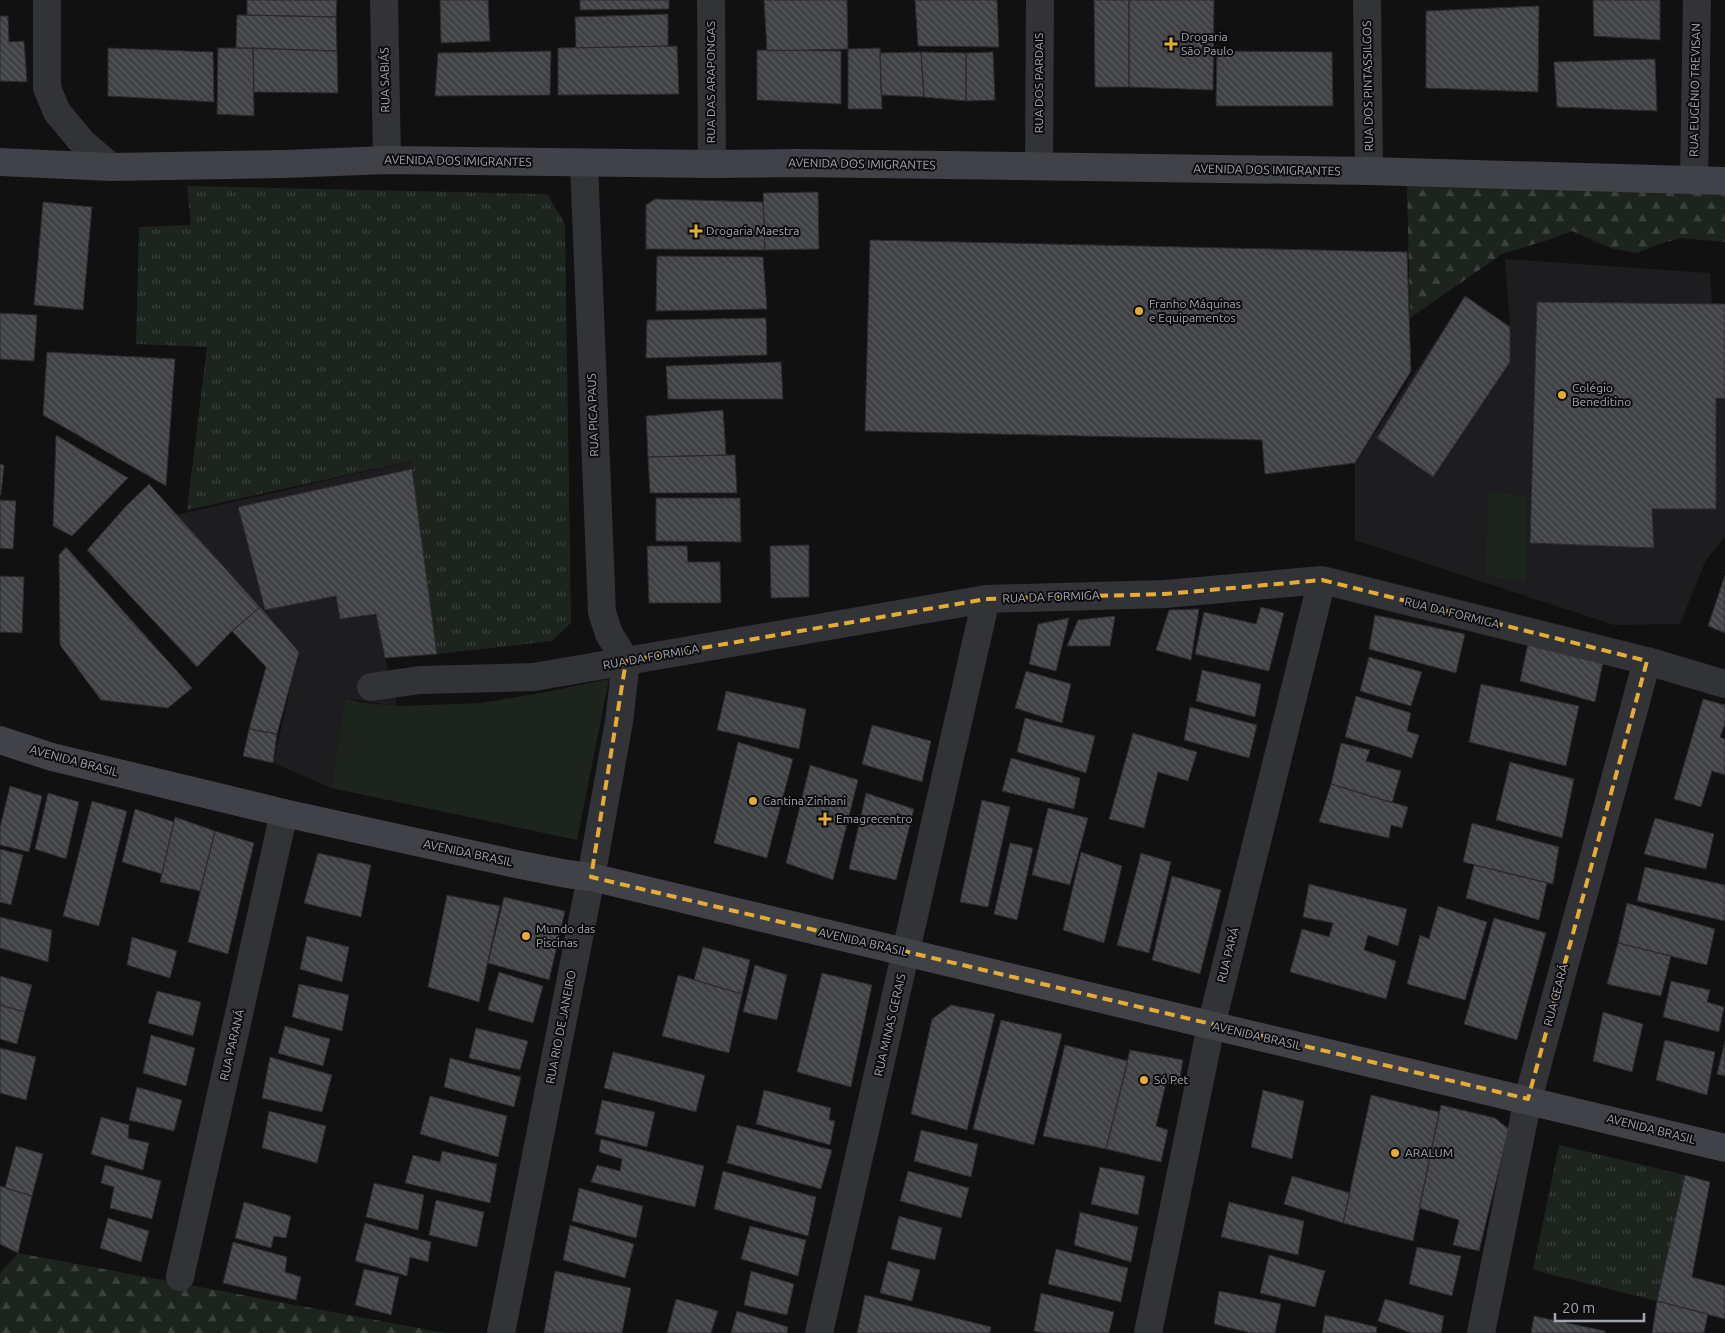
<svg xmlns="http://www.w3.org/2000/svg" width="1725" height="1333" viewBox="0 0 1725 1333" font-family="Ubuntu,sans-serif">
	<defs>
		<pattern id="grass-tufts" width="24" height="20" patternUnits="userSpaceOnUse" patternTransform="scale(1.25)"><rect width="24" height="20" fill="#1d241e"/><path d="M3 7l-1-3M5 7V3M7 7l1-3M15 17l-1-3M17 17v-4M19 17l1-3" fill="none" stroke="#3b413c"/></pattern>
		<pattern id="forest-firs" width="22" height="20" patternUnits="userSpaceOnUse" patternTransform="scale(1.25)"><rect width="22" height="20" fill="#1d241e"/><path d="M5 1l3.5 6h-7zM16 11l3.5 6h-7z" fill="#3b413c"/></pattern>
		<pattern id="building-back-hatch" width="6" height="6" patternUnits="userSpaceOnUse" patternTransform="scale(1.25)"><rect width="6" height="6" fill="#404145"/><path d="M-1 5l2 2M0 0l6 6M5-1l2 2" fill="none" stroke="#585a5d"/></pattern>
	</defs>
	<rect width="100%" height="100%" fill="#111112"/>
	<!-- built -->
	<path fill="#1d1d1f" d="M1505,259l205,14 2,32h13v231l-20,26 -25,62 -66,1 -259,-85v-77l110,-167 45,30z
		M412,461l25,193 -52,4 12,48 -52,-8 -14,90 -58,-25 26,-112 -123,-136z"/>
	<!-- grass -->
	<path fill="url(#grass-tufts)" d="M187,186l360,8 18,30 6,399 -19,18 -115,13 -26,-193 -224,49 20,-163 -71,-3 3,-117 52,-2z
		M1559,1145l126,30 -28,126 -124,-31z"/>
	<!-- forest -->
	<path fill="url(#forest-firs)" d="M1407,185l318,7v50l-44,-4 -25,7 -19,8 -27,-5 -38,-17 -24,9 -46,14 -92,64z
		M18,1253l427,80h-445v-60z"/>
	<!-- park -->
	<path fill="#1d241e" d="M1488,492l39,4 -1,85 -40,-5z
		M609,679l-32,161 -246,-52 14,-90 14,4 38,4 84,-3 65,-11z"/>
	<!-- building -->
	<path fill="url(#building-back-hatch)" stroke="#2b2b2e" d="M247,0h90l-1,17 -89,-2z
		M440,0h48l2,41 -49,2z
		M580,0h89v9l-89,1z
		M764,0h83l1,49 -81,2z
		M915,0h82l2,47 -81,-1z
		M1094,0h35v87h-34z
		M1129,0h85l-1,90 -84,-3z
		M1593,0h67v40l-66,-4z
		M1539,6l-1,86 -112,-4v-77z
		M668,14v32l-92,2 -1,-31z
		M237,15l99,2 1,34 -101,-3z
		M0,16h8l1,26 15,-1 3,41 -27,-1z
		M677,46l2,48 -121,1v-47z
		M108,48l105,4 1,50 -106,-6z
		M218,48h35l1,68 -37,-2z
		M253,48l84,3 1,42 -84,-1z
		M880,48l2,61h-34v-60z
		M757,50l84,1v53l-84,-4z
		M551,51l-1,44 -115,1 3,-43z
		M1217,51l115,1 1,54h-117z
		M921,52l3,45 -43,-2 -1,-42z
		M921,52l45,1v48l-42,-4z
		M993,52l2,48 -29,1v-48z
		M1655,59l2,52 -100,-4 -3,-45z
		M818,192l1,57 -54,1 -2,-57z
		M655,199l108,3 2,48 -119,-1v-44z
		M43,202l49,5 -9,103 -49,-5z
		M870,240l537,12 4,119 -56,92 -90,11 -3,-34 -397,-9z
		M657,256l106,1 4,52 -111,2z
		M1465,296l45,31v35l-77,115 -56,-39z
		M1537,302l188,2v95l-9,-1v111h-64l2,39 -124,-5z
		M0,313l37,2 -3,46 -34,-2z
		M766,318l1,37 -121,3 1,-38z
		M47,352l128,7 -9,127 -123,-71z
		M781,362l2,37h-115l-2,-33z
		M723,410l3,45 -78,2 -2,-41z
		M56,435l72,43 -56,58 -19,-10z
		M735,455l2,38h-87l-2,-36z
		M0,464l4,1 -3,30h-1z
		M412,469l25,185 -52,4 -9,-44 -36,5 -4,-23 -71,14 -27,-103z
		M149,484l111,123 -28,24 -35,36 -110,-117 40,-45z
		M656,498h84l1,44 -85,-1z
		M0,500l16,1 -3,48 -13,-1z
		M809,545v52l-38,1 -1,-52z
		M647,546h40l1,16h32l1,41h-72z
		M66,547l126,141 -24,20 -67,-8 -41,-55 -1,-90z
		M1725,575v58l-17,-7z
		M0,576l24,1 -2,56 -22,-1z
		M260,607l39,45 -22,82 -28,-5 17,-62 -34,-36z
		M1261,607l23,6 -15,58 -74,-17 9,-42 52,12z
		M1199,609l-8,51 -35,-10 13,-40z
		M1375,615l90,19 -9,39 -87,-24z
		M1115,616l-5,30h-43l11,-26z
		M1069,618l-13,53 -27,-7 9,-40z
		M1528,643l75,19 -8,40 -75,-21z
		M1369,657l53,15 -11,34 -51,-15z
		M1202,670l59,14 -6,33 -59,-16z
		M1026,671l45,13 -9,39 -47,-15z
		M1481,684l98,22 -13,60 -97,-24z
		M726,691l80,18 -7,40 -82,-19z
		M1356,696l55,17 -4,18 12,4 -7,23 -67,-21z
		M1703,699l22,6v19l-5,13 5,2v36l-13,-4 -11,36 -27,-8z
		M1190,707l67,18 -8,33 -65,-18z
		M1025,718l70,18 -9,37 -69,-21z
		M872,725l59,16 -9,41 -60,-18z
		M249,729l28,5 -4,29 -30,-7z
		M1133,733l64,19 -9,29 -30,-9 -14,56 -35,-9z
		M738,742l55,17 -26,99 -53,-15z
		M1341,743l29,7 -4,11 35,10 -9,32 -61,-19z
		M1011,758l69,20 -6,31 -72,-18z
		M1510,762l64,17 -12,59 -66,-18z
		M810,765l48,15 -25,100 -47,-17z
		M1331,784l77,23 -6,21 -11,-3 -2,13 -70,-16z
		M10,786l32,10 -13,56 -29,-7v-18z
		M48,793l31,9 -13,57 -31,-10z
		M866,793l48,16 -18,71 -47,-11z
		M982,800l28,7 -22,100 -28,-5z
		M92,801l35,10 -28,115 -36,-10z
		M1048,808l40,10 -18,67 -38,-10z
		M135,809l39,13 -12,52 -40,-12z
		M175,817l40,14 -15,60 -40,-9z
		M1655,818l59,16 -8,35 -62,-15z
		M1472,823l87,24 -6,37 -90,-22z
		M215,831l39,12 -26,111 -40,-12z
		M1010,843l23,5 -16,72 -23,-6z
		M0,849l23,6 -12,50 -11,-3z
		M1081,852l41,14 -18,77 -41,-13z
		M318,853l53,12 -10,52 -57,-14z
		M1141,853l30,9 -22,91 -32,-8z
		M1474,865l73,18 -8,37 -73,-22z
		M1645,867l80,18v36l-88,-20z
		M1172,876l49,14 -21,84 -48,-14z
		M1309,884l98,25 -9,37 -30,-11 -4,15 32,11 -10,38 -96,-27 12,-43 27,8 4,-14 -30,-6z
		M447,895l53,11 -21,96 -51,-15z
		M504,897l61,14 -16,69 -61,-17z
		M1627,903l88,26 -8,36 -89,-22z
		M1438,906l49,16 -22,78 -58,-16 13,-49 9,4z
		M0,917l52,13 -4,32 -48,-14z
		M1494,918l52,15 -29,107 -53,-16z
		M307,936l42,11 -7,35 -42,-13z
		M132,937l45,14 -7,27 -43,-13z
		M1618,943l53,13 -10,40 -54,-12z
		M703,947l47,13 -8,34 -48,-14z
		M755,965l32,10 -10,45 -34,-8z
		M499,972l44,14 -10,37 -45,-13z
		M822,973l50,12 -21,102 -54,-15z
		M678,975l64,19 -13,59 -67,-17z
		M0,976l32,9 -7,27 -25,-7z
		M1671,981l39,9 -3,12 17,5 -5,25 -56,-15z
		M299,984l50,11 -7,36 -50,-14z
		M157,991l44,11 -8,34 -45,-13z
		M0,1005l25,7 -8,32 -17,-5z
		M951,1005l44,9 -28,116 -56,-16 21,-95z
		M1603,1012l40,12 -11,48 -39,-11z
		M1001,1020l61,14 -28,111 -61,-16z
		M285,1026l45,13 -7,27 -45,-13z
		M476,1028l52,13 -8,29 -51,-12z
		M151,1035l44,13 -9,38 -43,-13z
		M1665,1040l50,12 -8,43 -51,-15z
		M1725,1041v35l-8,-2z
		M1065,1045l63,16 -22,88 -63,-13z
		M0,1048l36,9 -10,43 -26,-7z
		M1130,1050l53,10 -4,25 -13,-2 -10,43 12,4 -7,32 -55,-13z
		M613,1052l92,23 -9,37 -92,-24z
		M270,1057l62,18 -10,37 -60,-14z
		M450,1058l71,19 -7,30 -70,-20z
		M137,1087l45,13 -8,31 -45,-11z
		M764,1090l67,18 -2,12 6,1 -5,24 -74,-21z
		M1263,1090l41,11 -12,58 -41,-12z
		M1371,1095l68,17 -26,129 -70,-18z
		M430,1096l77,20 -9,41 -78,-23z
		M602,1100l53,12 -8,35 -52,-13z
		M1441,1105l54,13 14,11 -30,122 -26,-6 6,-25 -40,-12z
		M269,1111l57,15 -9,37 -55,-15z
		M101,1117l28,8 -1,13 21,5 -6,27 -52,-16z
		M737,1125l95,25 -11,39 -94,-26z
		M921,1130l57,14 -7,33 -57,-16z
		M601,1139l103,27 -9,41 -104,-25 6,-17 23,6 2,-12 -23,-7z
		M16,1146l27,8 -11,42 -27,-8z
		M442,1151l55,13 -7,39 -85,-20 8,-28 27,7z
		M105,1165l56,16 -9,38 -42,-11 4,-21 -13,-4z
		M1100,1167l45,9 -7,39 -47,-11z
		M723,1171l93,26 -8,39 -94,-27z
		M908,1171l61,17 -8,30 -61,-17z
		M1685,1175l25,7 -18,95 33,9v33l-68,-18z
		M1292,1176l58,17 -7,30 -59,-19z
		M374,1183l50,12 -6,35 -52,-13z
		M0,1186l32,10 -14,57 -18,-9z
		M579,1188l64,18 -7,32 -64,-17z
		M436,1200l48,12 -7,35 -48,-12z
		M244,1202l47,14 -5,22 -12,-2 -3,12 -36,-10z
		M1229,1202l75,19 -6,34 -77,-18z
		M1080,1212l58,15 -7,35 -57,-17z
		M899,1216l43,12 -7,32 -44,-11z
		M108,1218l41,13 -8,31 -41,-14z
		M365,1223l66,19 -3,20 -18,-5 -3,19 -52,-15z
		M570,1225l64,19 -9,34 -62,-18z
		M750,1226l56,14 -8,36 -57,-17z
		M233,1242l54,15 -2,15 16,5 -5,23 -73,-17z
		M1417,1247l44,9 -9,40 -43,-12z
		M1056,1249l72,19 -7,34 -73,-18z
		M1269,1255l56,16 -10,36 -55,-14z
		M888,1261l32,9 -8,31 -32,-8z
		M364,1269l35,8 -8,38 -36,-10z
		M555,1271l76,17 -9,45h-78z
		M751,1271l43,13 -7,31 -43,-10z
		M1219,1291l62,13 -6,29h-24l-37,-9z
		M1041,1293l73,19 -5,21h-65l-10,-2z
		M865,1295l126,32 -1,6h-133z
		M676,1299l42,12 -7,22h-44z
		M1385,1299l59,17 -3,17h-29l-34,-12z
		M1657,1301l51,13 -4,19h-52z
		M737,1311l51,16 -1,6h-56z
		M1325,1315l52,12 -1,6h-54z
		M1534,1316l71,15v2h-74z"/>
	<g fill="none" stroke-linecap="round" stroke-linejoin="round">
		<!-- street -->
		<path stroke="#323337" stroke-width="28" d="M47,0v88l10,24 25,30 29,25
			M384,0l3,160
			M711,0l1,164
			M1367,0l2,171
			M584,163l18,449 7,22 17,27
			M1039,166l1,-166
			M1694,181l3,-181
			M371,687l49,-7 114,-3 452,-78 179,-5 157,-14 325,81 78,23
			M180,1277l104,-464
			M501,1333l90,-456 28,-155 7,-61
			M819,1333l167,-734
			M1148,1333l63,-307 111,-446
			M1481,1333l47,-234 119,-438"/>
		<!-- secondary -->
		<path stroke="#404247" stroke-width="28" d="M0,162l111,5 174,-3 102,-4 325,4 85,-1 572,8 356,10
			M0,740l52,17 232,56 232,51 51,10 24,3 1134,271"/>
	</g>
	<!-- marked area -->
	<path fill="none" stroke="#e6ad34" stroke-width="4" stroke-dasharray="10 6" stroke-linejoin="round" d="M1322,580l325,81 -119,438 -937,-222 35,-216 360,-62 179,-5z"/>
	<!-- markers -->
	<g fill="#e6ad34" stroke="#0c0c0d" stroke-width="2">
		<path d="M1168.5 36.5h5v5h5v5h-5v5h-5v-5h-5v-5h5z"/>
		<path d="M693.5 223.5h5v5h5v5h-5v5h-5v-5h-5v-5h5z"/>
		<circle cx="1139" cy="311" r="5"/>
		<circle cx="1562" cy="395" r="5"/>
		<circle cx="753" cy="801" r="5"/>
		<path d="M822.5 811.5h5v5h5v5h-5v5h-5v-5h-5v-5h5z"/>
		<circle cx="526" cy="936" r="5"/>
		<circle cx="1144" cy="1080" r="5"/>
		<circle cx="1395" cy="1153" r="5"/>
	</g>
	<g text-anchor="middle" stroke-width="4" stroke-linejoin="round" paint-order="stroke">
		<!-- poi labels -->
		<g font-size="12" fill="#a3a7b2" stroke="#0c0c0d" text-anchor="start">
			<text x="1181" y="41">Drogaria<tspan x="1181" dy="14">São Paulo</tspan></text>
			<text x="706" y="235">Drogaria Maestra</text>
			<text x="1149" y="308">Franho Máquinas<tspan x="1149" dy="14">e Equipamentos</tspan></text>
			<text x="1572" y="392">Colégio<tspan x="1572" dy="14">Beneditino</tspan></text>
			<text x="763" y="805">Cantina Zinhani</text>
			<text x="836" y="823">Emagrecentro</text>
			<text x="536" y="933">Mundo das<tspan x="536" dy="14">Piscinas</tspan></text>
			<text x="1154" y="1084">Só Pet</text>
			<text x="1405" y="1157">ARALUM</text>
		</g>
		<!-- street labels -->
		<g font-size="12" fill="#a3a7b2" stroke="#0c0c0d">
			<text transform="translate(385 80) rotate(-91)" y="4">RUA SABIÁS</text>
			<text transform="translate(711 82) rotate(-90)" y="4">RUA DAS ARAPONGAS</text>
			<text transform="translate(1039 83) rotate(-90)" y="4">RUA DOS PARDAIS</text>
			<text transform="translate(1368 86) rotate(-91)" y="4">RUA DOS PINTASSILGOS</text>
			<text transform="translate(1695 90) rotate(-89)" y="4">RUA EUGÊNIO TREVISAN</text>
			<text transform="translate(458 161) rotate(1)" y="4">AVENIDA DOS IMIGRANTES</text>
			<text transform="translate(862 164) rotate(1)" y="4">AVENIDA DOS IMIGRANTES</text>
			<text transform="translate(1267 170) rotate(1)" y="4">AVENIDA DOS IMIGRANTES</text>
			<text transform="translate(593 415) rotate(-92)" y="4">RUA PICA PAUS</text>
			<text transform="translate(1051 597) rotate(-2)" y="4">RUA DA FORMIGA</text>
			<text transform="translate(1452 613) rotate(14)" y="4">RUA DA FORMIGA</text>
			<text transform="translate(651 657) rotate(-10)" y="4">RUA DA FORMIGA</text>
			<text transform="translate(74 761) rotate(15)" y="4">AVENIDA BRASIL</text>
			<text transform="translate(468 853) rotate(12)" y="4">AVENIDA BRASIL</text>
			<text transform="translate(863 942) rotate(13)" y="4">AVENIDA BRASIL</text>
			<text transform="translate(1228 955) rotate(-76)" y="4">RUA PARÁ</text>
			<text transform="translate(1556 995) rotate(-75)" y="4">RUA CEARÁ</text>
			<text transform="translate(890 1025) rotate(-77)" y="4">RUA MINAS GERAIS</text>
			<text transform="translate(561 1027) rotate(-79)" y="4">RUA RIO DE JANEIRO</text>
			<text transform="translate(1257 1036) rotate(13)" y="4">AVENIDA BRASIL</text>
			<text transform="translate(232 1045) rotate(-77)" y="4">RUA PARANÁ</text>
			<text transform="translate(1651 1129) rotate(14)" y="4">AVENIDA BRASIL</text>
		</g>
	</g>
	<!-- scale -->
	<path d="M1555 1313v8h89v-8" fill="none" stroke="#a3a7b2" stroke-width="2.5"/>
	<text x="1562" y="1313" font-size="15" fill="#a3a7b2" stroke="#0c0c0d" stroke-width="4" paint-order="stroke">20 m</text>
</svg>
